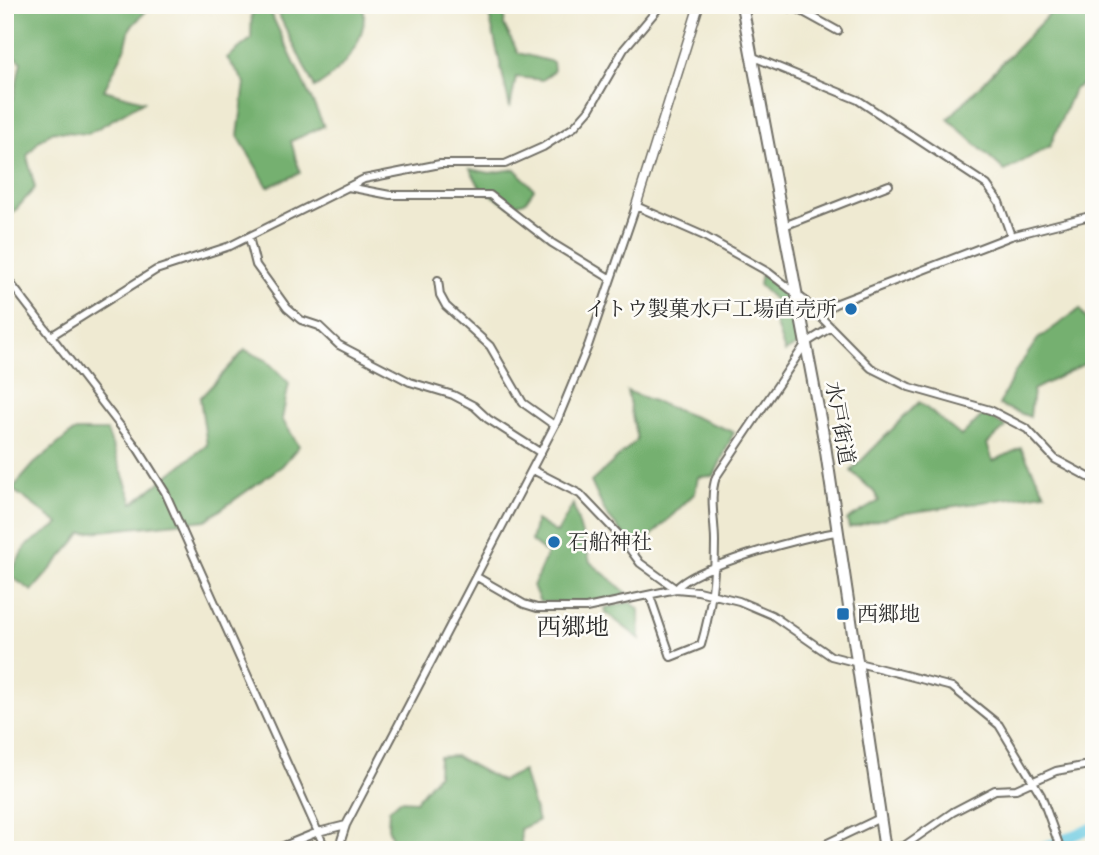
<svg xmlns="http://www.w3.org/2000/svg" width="1099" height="855" viewBox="0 0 1099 855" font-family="'IM FELL DW Pica','Noto Serif JP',serif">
	<rect width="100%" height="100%" fill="#fdfcf7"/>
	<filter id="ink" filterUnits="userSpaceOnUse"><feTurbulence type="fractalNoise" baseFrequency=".0143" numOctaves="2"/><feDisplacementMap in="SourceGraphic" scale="14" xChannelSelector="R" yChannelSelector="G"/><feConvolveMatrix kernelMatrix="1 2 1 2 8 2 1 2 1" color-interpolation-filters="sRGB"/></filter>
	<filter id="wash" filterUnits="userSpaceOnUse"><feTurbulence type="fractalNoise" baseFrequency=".00686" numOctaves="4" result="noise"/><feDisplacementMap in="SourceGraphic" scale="28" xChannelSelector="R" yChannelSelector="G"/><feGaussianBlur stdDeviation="1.57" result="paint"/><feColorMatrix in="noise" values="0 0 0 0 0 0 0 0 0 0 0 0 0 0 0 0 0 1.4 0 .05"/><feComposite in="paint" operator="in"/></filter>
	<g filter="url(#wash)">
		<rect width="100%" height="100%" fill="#efead2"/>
		<!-- forest -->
		<path fill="#74b070" stroke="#506e4e" stroke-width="2" d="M5,5h147l-22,23 -5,21 -21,41 40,11 -56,33 -35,-3 -14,10 -12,15 8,32 -22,25 -8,-2v-97l8,-14 8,-38c-19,-16 -16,-33 -16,-57z
			M252,5h15l57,121 -33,15 9,32 -32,14 -30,-51 7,-53 -18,-25 24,-19z
			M274,5h89c7,34 -22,67 -48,83z
			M487,5h25l-7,7 -1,13 14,28 35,9 1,8 -11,10 -27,-3 -6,31z
			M1058,5h36v72l-20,12 -24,57 -45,25 -57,-52z
			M470,169l20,4 25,-4 19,20 -9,13 -15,4 -29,-17z
			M761,272l29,21 12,49 -17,10 -12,-36 8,-10 -22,-21z
			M1080,309l14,23v27l-61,31 -3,27 -31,-12 16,-33 23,-33z
			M245,350l21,10 23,23 -7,36 17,27 -17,20 -76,54 -124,13 -50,58 -23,-16 18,-30 32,-21 -47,-35 22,-25 36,-30 6,-3h31l26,72 74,-58 -7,-47z
			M627,391l107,41 -20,44 -16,1 -3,16 -58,57 -31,-36 -15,-32 46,-42z
			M919,402l42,34 23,-22 22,13 -19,17 6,17 28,-13 24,45 -145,21 -51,14 -2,-8 32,-19 -5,-9 -23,-21z
			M573,504l17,58 38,32 -34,9 -54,-1 -7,-16 14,-32 -16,-13 5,-21 21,13z
			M630,602l9,7 1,30 -34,-26 -1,-5z
			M455,756l46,25 22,-10 15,50 -18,8 2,21h-126l-8,-23 1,-17 11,-10 16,1 22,-27 1,-17z"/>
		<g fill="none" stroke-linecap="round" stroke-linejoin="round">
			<!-- river -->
			<path stroke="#63c7e0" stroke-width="10" d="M1037,850l57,-23"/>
		</g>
	</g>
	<g filter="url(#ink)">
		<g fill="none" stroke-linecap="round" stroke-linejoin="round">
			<!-- minor casing -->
			<g stroke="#706e65" stroke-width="10">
				<path id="minor" d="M758,5l40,4 40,22
					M751,56l107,44 129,85 12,17 12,34
					M348,187l42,8h100l62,48 59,36
					M784,226l105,-41
					M249,237l7,28 31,43 14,12 18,6 20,19 71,37 43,13 21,11 14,13 53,34
					M5,276l133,173 27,43 161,358
					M438,280l2,15 6,11 44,40 33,57 31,22
					M819,314l16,-10 176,-68 83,-21
					M51,336l105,-66 74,-24 134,-67 76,-15h65l38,-17 31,-20 15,-17 35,-61 37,-44
					M533,470l47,24 41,43 19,26 36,26c16,-22 132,-54 162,-57
					M477,577l47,27 13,4h49l90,-19 22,2 41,10 33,14 59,41 121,31 47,38 42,70 20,55
					M650,596l21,61 30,-12c10,-34 14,-68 14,-103 0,-21 -6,-45 1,-65l90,-134 24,-15
					M885,849l19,-3 49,-34 42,-22 21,-1 40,-18 38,-7
					M274,850l44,-18 28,-7
					M338,850l8,-25 211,-404 31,-75 48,-140 66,29 66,37 36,28 67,68 38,19 81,23 37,19 28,30 39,21
					M813,850l67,-32"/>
			</g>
			<!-- tertiary casing -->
			<g stroke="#706e65" stroke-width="11">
				<path id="tertiary" d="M636,206l63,-201"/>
			</g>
			<!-- trunk casing -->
			<g stroke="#706e65" stroke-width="14">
				<path id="trunk" d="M742,5l83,440 60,405"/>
			</g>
			<!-- minor -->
			<use href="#minor" stroke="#fff" stroke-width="6"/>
			<!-- tertiary -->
			<use href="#tertiary" stroke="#fff" stroke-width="8"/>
			<!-- trunk -->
			<use href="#trunk" stroke="#fff" stroke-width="10"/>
		</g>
	</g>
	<!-- markers -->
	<g fill="#1f6fb2" stroke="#fdfcf7" stroke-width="2.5">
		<circle cx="851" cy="309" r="7"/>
		<circle cx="554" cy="542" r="7"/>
		<rect x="836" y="607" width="14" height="14" rx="3.5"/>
	</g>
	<g text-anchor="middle" stroke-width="5" stroke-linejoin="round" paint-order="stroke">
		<!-- poi labels -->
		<g font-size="21" fill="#2b2b2b" stroke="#fdfcf7" text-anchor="start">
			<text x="837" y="316" text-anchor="end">イトウ製菓水戸工場直売所</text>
			<text x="568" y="549">石船神社</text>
			<text x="857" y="621">西郷地</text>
		</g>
		<!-- street labels -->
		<g font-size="21" fill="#2b2b2b" stroke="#fdfcf7">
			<text transform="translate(840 423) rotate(80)" y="7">水戸街道</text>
		</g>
		<!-- quarter labels -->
		<g font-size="24" fill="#2b2b2b" stroke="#fdfcf7">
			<text x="573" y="635">西郷地</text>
		</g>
	</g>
	<!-- margin -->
	<rect width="1099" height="855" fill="none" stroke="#fdfcf7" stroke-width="28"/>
</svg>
